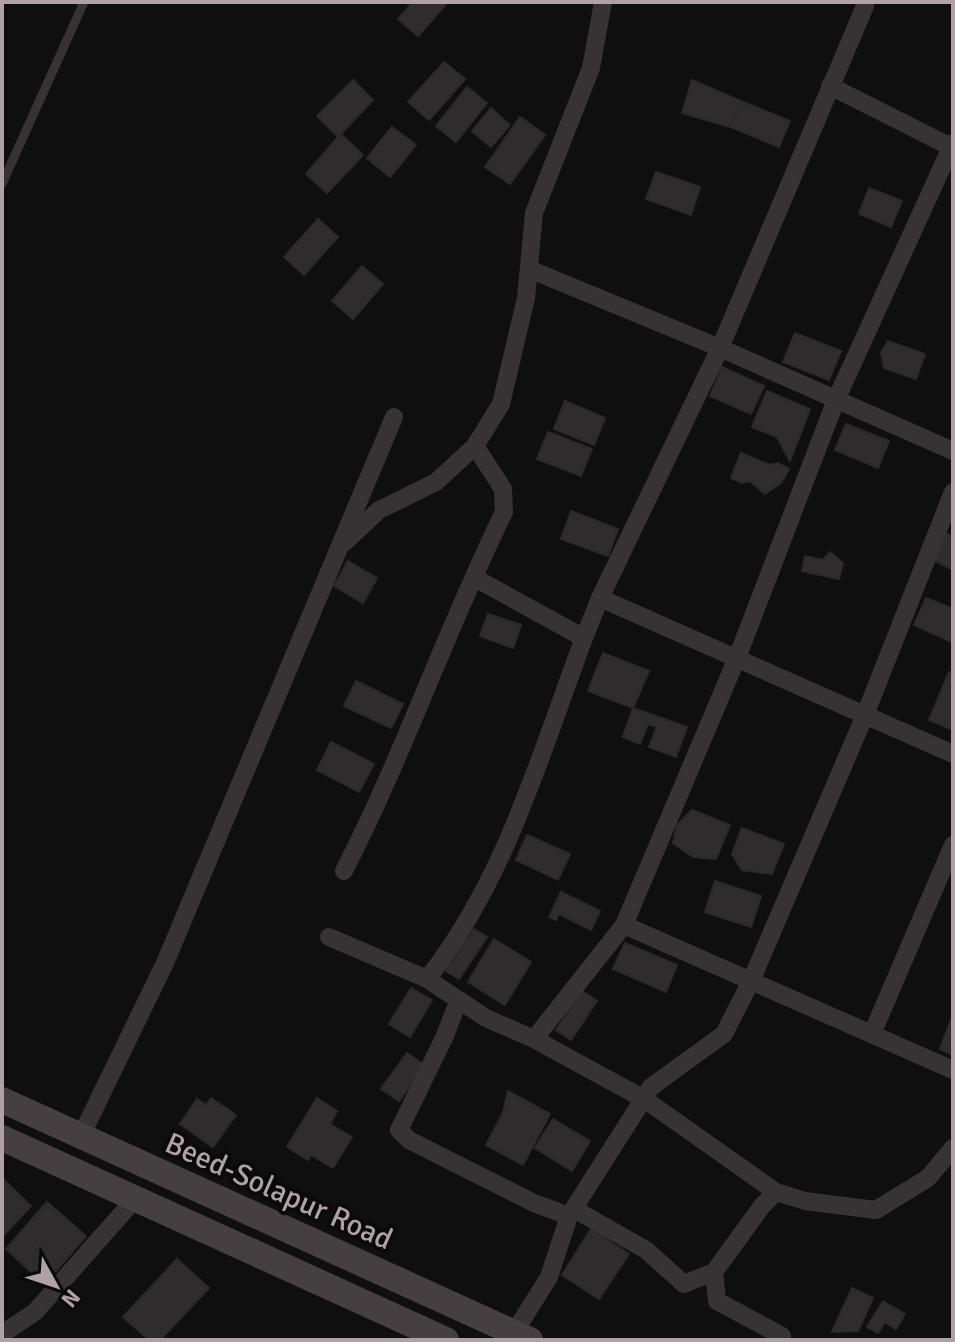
<svg xmlns="http://www.w3.org/2000/svg" width="955" height="1342" viewBox="0 0 955 1342" font-family="Signika,sans-serif">
	<rect width="100%" height="100%" fill="#100f0f"/>
	<!-- building -->
	<path fill="#2f2c2e" stroke="#2c292a" stroke-width="2" d="M413,2h35l-30,34 -20,-17z
		M444,62l21,17 -36,41 -21,-18z
		M353,80l20,20 -35,37 -21,-21z
		M692,80l49,21 -10,26 -49,-14z
		M467,87l20,16 -31,39 -20,-16z
		M741,101l49,20 -11,26 -48,-20z
		M491,108l19,17 -19,22 -19,-16z
		M520,117l25,18 -35,49 -25,-17z
		M392,127l24,18 -26,32 -23,-19z
		M342,135l21,20 -36,38 -21,-19 32,-37z
		M656,172l44,15 -9,28 -45,-16z
		M869,188l33,13 -11,26 -32,-13z
		M318,219l20,18 -34,38 -20,-18z
		M362,266l21,18 -30,35 -21,-18z
		M795,333l46,18 -12,29 -46,-18z
		M888,341l37,13 -9,25 -32,-11 -3,-15z
		M722,367l42,19 -13,28 -41,-18z
		M767,391l43,18 -20,52 -13,-24 -25,-10z
		M565,401l40,17 -11,27 -40,-16z
		M846,424l43,17 -11,27 -43,-18z
		M548,432l44,17 -11,27 -44,-17z
		M741,453l29,12 8,-2 11,6 -8,14 -16,11 -15,-13 -8,2 -11,-5z
		M571,511l47,18 -10,27 -47,-17z
		M945,533l8,4v33l-21,-11z
		M830,552l13,11 -4,16 -37,-8 3,-15 18,4z
		M348,561l29,17 -14,25 -29,-17z
		M926,598l27,11 -1,33 -38,-17z
		M488,614l33,11 -8,23 -33,-12z
		M603,653l46,18 -16,37 -45,-17z
		M949,672l4,2v56l-24,-10z
		M356,681l47,23 -12,24 -47,-22z
		M633,708l54,19 -11,30 -27,-10 8,-20 -9,-3 -8,20 -17,-7z
		M331,742l43,22 -15,28 -42,-22z
		M692,810l38,15 -14,34 -23,-2 -20,-14 4,-18z
		M742,828l42,16 -12,30 -30,-4 -10,-16z
		M527,835l43,19 -12,26 -42,-20z
		M715,881l46,15 -10,31 -46,-15z
		M561,892l39,19 -9,19 -32,-16 -3,6 -7,-3z
		M474,929l13,8 -28,42 -13,-8z
		M494,939l37,23 -26,43 -37,-23z
		M625,943l52,22 -11,27 -53,-23z
		M411,988l21,12 -22,37 -21,-13z
		M582,991l15,10 -26,39 -15,-10z
		M952,1017l1,1v37l-13,-6z
		M407,1053l17,12 -25,36 -18,-12z
		M508,1091l42,23 -27,51 -37,-20 17,-32z
		M211,1098l25,17 -23,32 -33,-23 17,-25 9,6z
		M317,1098l20,13 -7,13 22,13 -19,31 -22,-13 -3,5 -21,-13z
		M553,1119l37,22 -18,30 -37,-23z
		M4,1180l27,26 -29,31v-54z
		M47,1202l39,34 -30,35 -25,1 -25,-23z
		M591,1229l38,25 -30,45 -37,-24z
		M177,1259l32,29 -49,52h-11l-26,-23z
		M852,1288l21,10 -15,33 -26,1z
		M883,1301l22,13 -9,15 -11,-7 -7,11 -11,-6z"/>
	<g fill="none" stroke-linecap="round" stroke-linejoin="round">
		<!-- lane -->
		<path stroke="#373334" stroke-width="9" d="M2,184l82,-182"/>
		<!-- street -->
		<path stroke="#373334" stroke-width="18" d="M830,86l121,61
			M529,269l191,79 233,103
			M344,543l35,-33 57,-28 39,-36 26,-42 25,-106 8,-85 57,-145 12,-66
			M475,578l109,60 16,-40 353,156
			M600,598l120,-250 145,-342
			M344,871c60,-117 102,-241 160,-359l-1,-23 -28,-43
			M624,925l329,145
			M329,937l98,42 59,39 48,21 110,60 132,93
			M427,979c78,-98 113,-224 157,-341
			M458,1002l-14,36 -45,92 10,10 125,63 35,13
			M872,1034l81,-189
			M534,1039l90,-114 113,-267 99,-258 117,-257
			M81,1136l84,-173 229,-546
			M574,1209l72,41 38,34 30,-12 3,29 65,35
			M714,1272l48,-66 14,-14 29,9 71,9 52,-32 25,-30
			M514,1333l35,-56 20,-61 82,-129 73,-53 27,-53 114,-266 88,-223
			M2,1334l33,-22 100,-113"/>
		<!-- secondary -->
		<path stroke="#453f41" stroke-width="26" d="M2,1100l528,240
			M2,1138l444,202"/>
	</g>
	<g text-anchor="middle" stroke-width="8" stroke-linejoin="round" paint-order="stroke">
		<!-- street labels -->
		<g font-size="30" fill="#b0a1a9" stroke="#0b0a0a">
			<text transform="translate(279 1191) rotate(24)" y="10">Beed-Solapur Road</text>
		</g>
	</g>
	<!-- border -->
	<rect width="955" height="1342" fill="none" stroke="#b0a1a9" stroke-width="8"/>
	<!-- north arrow -->
	<g transform="translate(56 1286) rotate(130)" stroke="#0b0a0a" stroke-width="6" paint-order="stroke">
	<path d="M0-6L14 30L0 20L-14 30Z" fill="#b0a1a9"/>
	<text y="-12" font-size="22" font-weight="bold" text-anchor="middle" fill="#b0a1a9">N</text>
	</g>
</svg>
